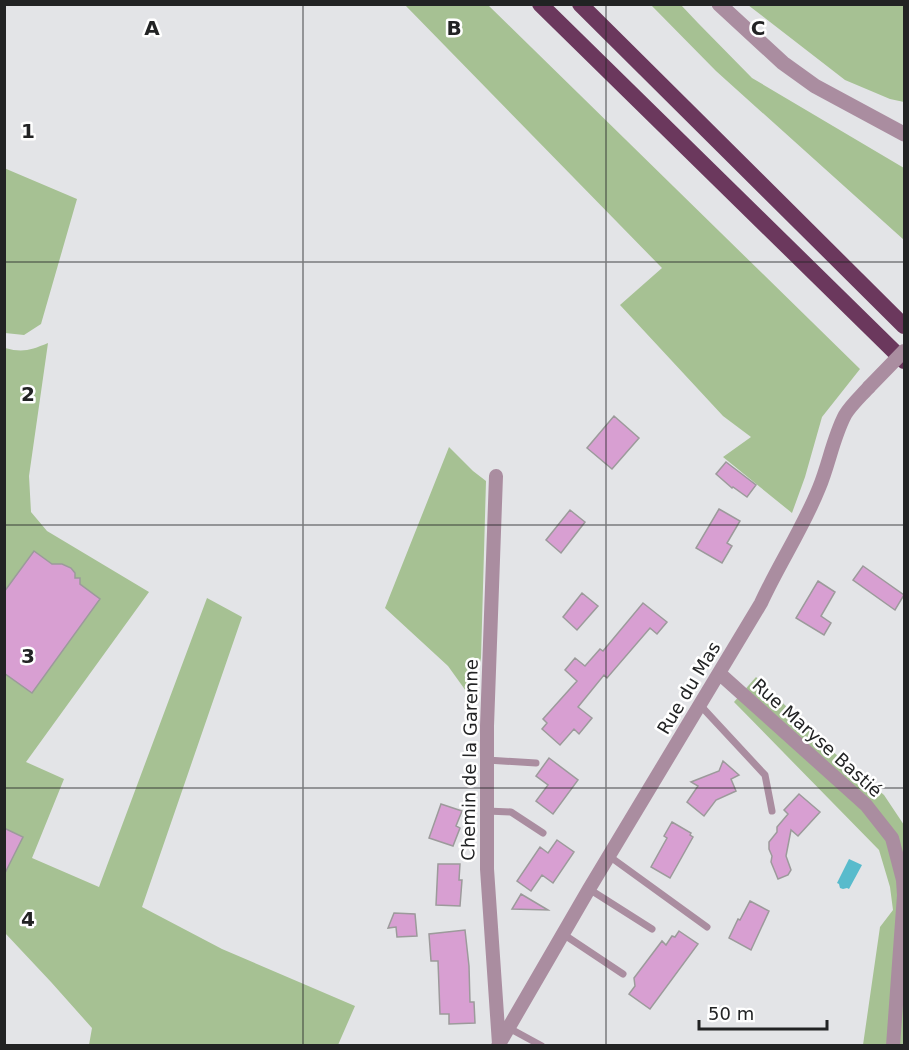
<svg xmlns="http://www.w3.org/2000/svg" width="909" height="1050" viewBox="0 0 909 1050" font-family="'DejaVu Sans',sans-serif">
	<rect width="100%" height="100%" fill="#e3e4e7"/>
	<!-- green -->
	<path fill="#a6c193" d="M405,5h83l372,364 -38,48 -17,60 -13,36 -69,-56 28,-20 -28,-21 -103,-111 42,-37z
		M651,5h30l17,18 54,55 152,90v72l-188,-169z
		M748,5h156v97l-14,-3 -45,-19z
		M4,168l73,31 -36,125 -17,11 -19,-2z
		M48,343l-19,133 2,36 16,19 102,61 -123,170 38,17 -32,79 67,29 108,-289 35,19 -100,290 80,42 133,57 -17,39h-249l3,-17 -41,-46 -46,-49v-585c18,5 26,2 43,-5z
		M449,447l24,24 13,10 -5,177 -10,40 -23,-32 -63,-58z
		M756,677l76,74 52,44 20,30v220h-41l17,-118 13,-17 -3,-23 -11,-37 -145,-148z"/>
	<!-- water -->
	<path fill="#58bbcc" d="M849,859l13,6 -13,24 -2,-1 -4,1 -3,-1 -1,-4 -2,-1z"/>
	<!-- building -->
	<path fill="#d89fd2" stroke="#9c9a9b" stroke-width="1.5" d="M614,416l25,22 -27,31 -25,-21z
		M726,462l30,23 -9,12 -14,-10 -1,1 -16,-14z
		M719,509l21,12 -13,22 5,3 -10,17 -26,-15z
		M570,510l15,12 -24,31 -15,-13z
		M34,551l18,13h10l9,4 4,5v5h5v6l20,15 -68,94 -28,-20v-81z
		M863,566l41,29 -9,15 -42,-30z
		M818,581l17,11 -14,24 10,7 -7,12 -28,-17z
		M582,593l16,13 -21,24 -14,-13z
		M643,603l24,19 -10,12 -7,-6 -43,50 -3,-3 -26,32 14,11 -13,16 -5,-5 -14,16 -18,-16 5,-6 -4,-4 34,-38 -12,-11 10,-12 10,8 15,-17 3,2z
		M549,758l29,22 -25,34 -17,-13 12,-16 -12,-9z
		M723,761l16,14 -8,4 5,12 -20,9 -12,16 -17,-14 11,-16 -7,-4 28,-11z
		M799,794l21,18 -22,24 -7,-6 -5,26 5,14 -3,5 -10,4 -7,-17 1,-6 -3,-7v-7l8,-10v-5l11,-13 -4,-4z
		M441,804l21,7 -6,15 4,2 -7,18 -24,-8z
		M672,822l19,11 -1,2 3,2 -23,41 -19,-11 16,-29 -3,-2z
		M4,828l19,9 -19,38z
		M557,840l17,12 -21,31 -11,-8 -11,16 -14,-10 23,-34 8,6z
		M438,864h22l-1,16h3l-2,26 -24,-1z
		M521,894l27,16 -36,-1z
		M750,901l19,10 -18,39 -22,-12 9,-19 2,1z
		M394,913l21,1 2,22 -20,1 -1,-10 -8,1z
		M465,930l4,36 1,36h4l1,21 -26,1v-10h-9l-2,-53h-7l-2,-27z
		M679,931l19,13 -48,65 -21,-15 6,-8 -1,-8 28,-37 4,4 6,-9 3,1z"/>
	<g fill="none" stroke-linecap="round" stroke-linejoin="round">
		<!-- service -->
		<path stroke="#aa8da0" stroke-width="7" d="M700,705l65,70 7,36
			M487,760l49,3
			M487,811l24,1 32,21
			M609,856l98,71
			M589,889l63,40
			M563,934l60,40
			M509,1028l33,18"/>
		<!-- minor -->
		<path stroke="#aa8da0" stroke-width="14" d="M496,476l-9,250v143l12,175
			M719,673l147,132 26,33 11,42 1,15 -11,151
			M498,1046l91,-157 172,-286c18,-39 42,-75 58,-115 10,-24 14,-50 26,-73 6,-10 16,-19 24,-28"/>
		<!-- tertiary -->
		<path stroke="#aa8da0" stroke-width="15" d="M719,4l64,59 32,23 89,48"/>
		<!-- trunk -->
		<path stroke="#6b385d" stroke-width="16" d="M540,4l364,357
			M580,4l324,322"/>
		<!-- minor-bridge -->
		<path stroke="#aa8da0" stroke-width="14" d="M869,387l35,-36"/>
	</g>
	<!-- grid -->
	<path fill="none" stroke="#222324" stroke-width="1.5" stroke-opacity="0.55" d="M303,4v1042M606,4v1042M4,262h900M4,525h900M4,788h900"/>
	<g text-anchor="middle" stroke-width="5" stroke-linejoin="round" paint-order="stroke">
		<!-- street labels -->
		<g font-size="18" fill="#222324" stroke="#fff">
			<text transform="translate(689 688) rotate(-59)" y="6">Rue du Mas</text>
			<text transform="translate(817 738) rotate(42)" y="6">Rue Maryse Bastié</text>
			<text transform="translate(470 760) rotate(-89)" y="6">Chemin de la Garenne</text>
		</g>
	</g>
	<g font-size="20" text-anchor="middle" font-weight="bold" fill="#222324" stroke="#fff" stroke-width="5" stroke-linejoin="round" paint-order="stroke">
		<text x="152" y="35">A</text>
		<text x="454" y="35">B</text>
		<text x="758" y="35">C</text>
		<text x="28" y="138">1</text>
		<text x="28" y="401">2</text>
		<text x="28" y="663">3</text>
		<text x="28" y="926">4</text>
	</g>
	<!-- border -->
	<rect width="909" height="1050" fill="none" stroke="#222324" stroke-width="12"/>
	<!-- scale -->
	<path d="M699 1020v9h128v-9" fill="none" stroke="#222324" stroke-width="3"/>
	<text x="708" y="1020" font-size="18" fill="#222324" stroke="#ffffff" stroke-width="4.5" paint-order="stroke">50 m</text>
</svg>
